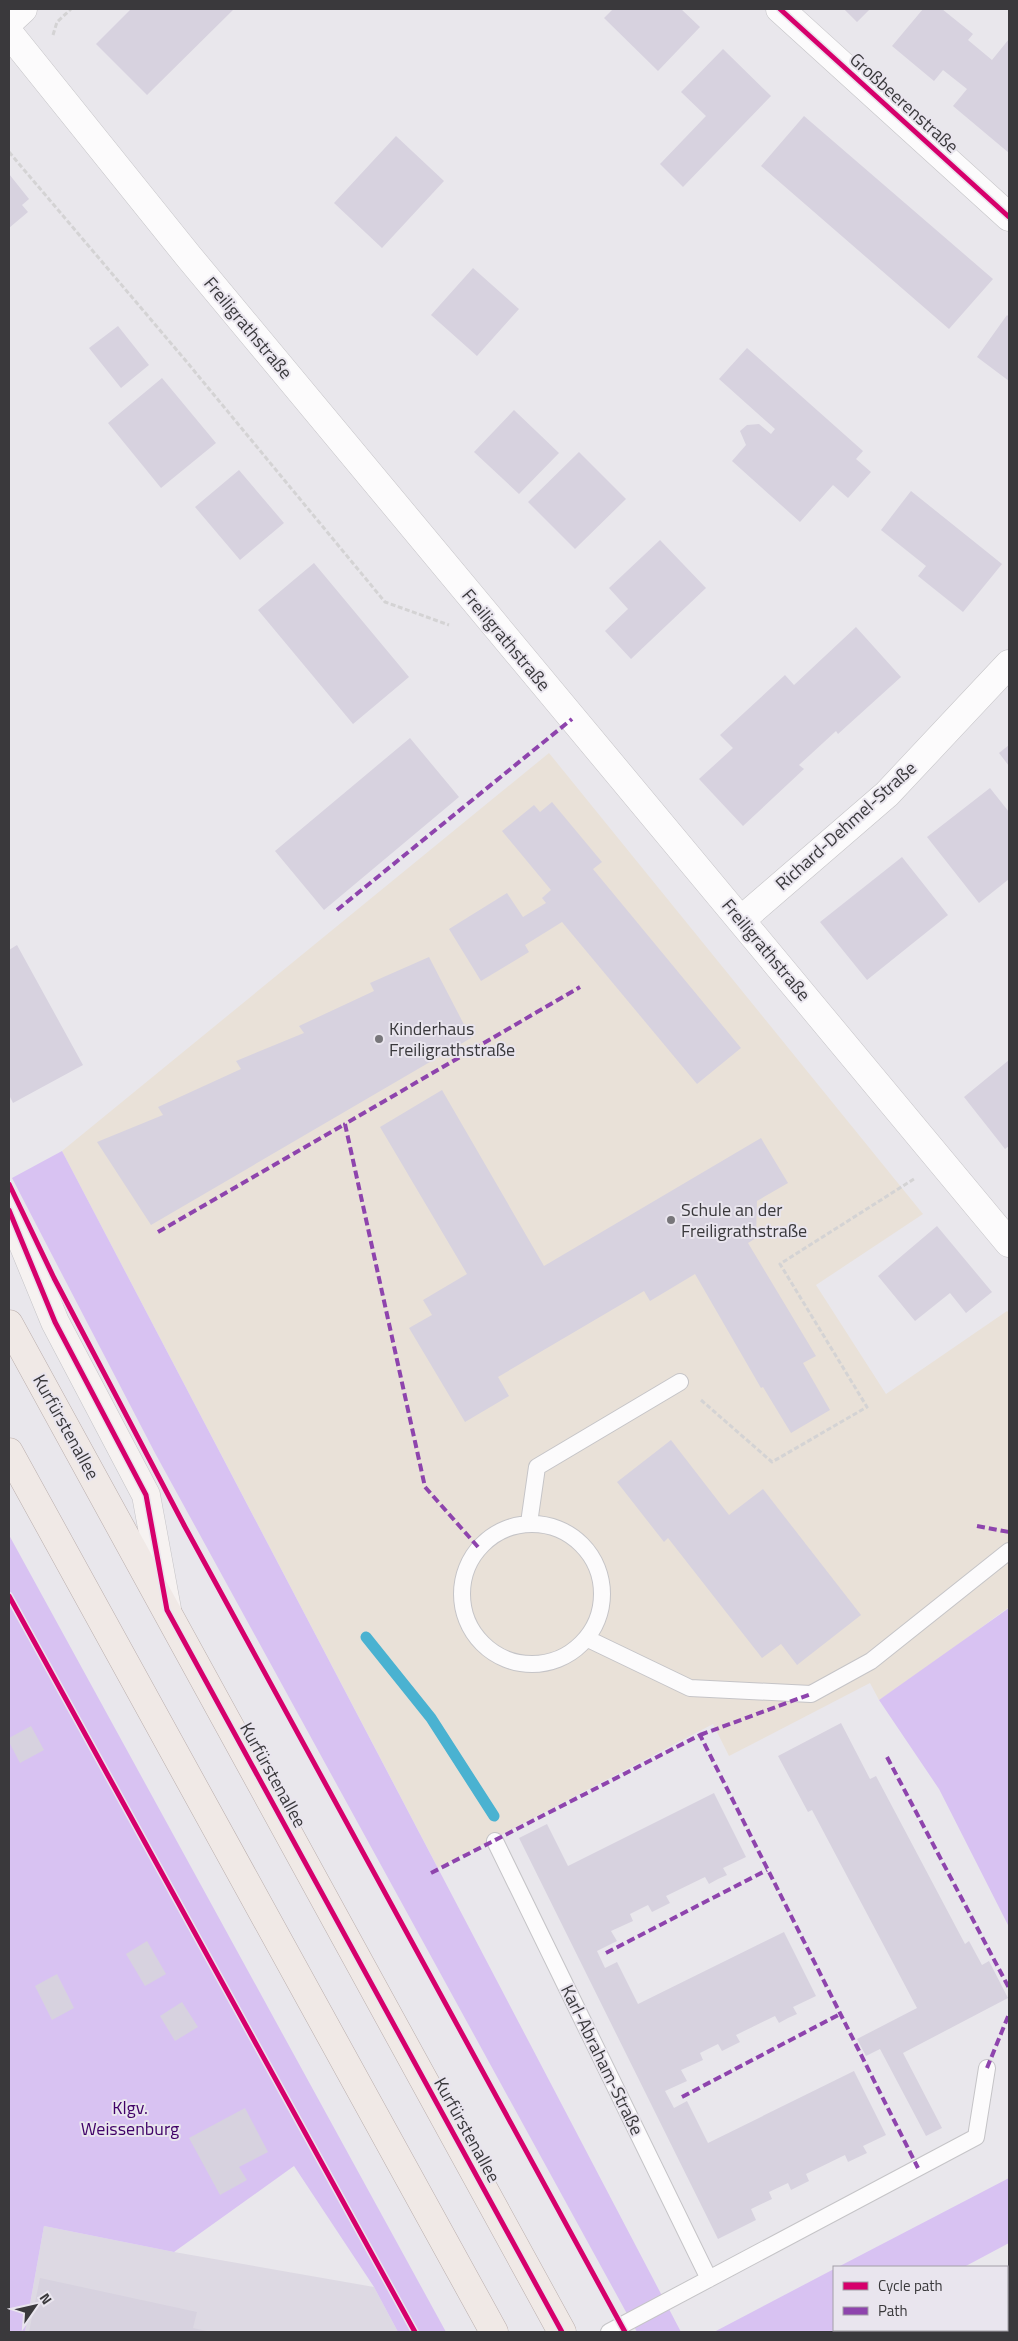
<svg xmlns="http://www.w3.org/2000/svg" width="1018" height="2341" viewBox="0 0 1018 2341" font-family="'Titillium Web',sans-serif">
	<rect width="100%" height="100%" fill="#e9e7ec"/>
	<!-- built -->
	<path fill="#ddd9e3" d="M44,2226l130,26 200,35 24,45h-373z"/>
	<!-- education -->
	<path fill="#e9e1d8" d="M549,753l374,461 -107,71 70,109 121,-83 2,2v294l-92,68 -38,25 -9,-17 -141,73 -16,-32 -275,144 -376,-717z"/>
	<!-- green -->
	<path fill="#d8c2f2" d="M62,1151l619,1181h-44l-482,-879 -143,-275z
		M9,1535l437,797h-48l-24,-45 -80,-121 -120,86 -130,-26 -19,106h-16z
		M1009,1608v319l-70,-138 -60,-89z
		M1009,2178v65l-45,24h-126z
		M834,2269v61h14l-5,2h-129z"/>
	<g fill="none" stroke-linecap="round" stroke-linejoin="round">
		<!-- stream -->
		<path stroke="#4ab2d1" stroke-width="11" d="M366,1637l65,81 63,98"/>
	</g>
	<!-- building -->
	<path fill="#d7d2df" d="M131,9h103l-87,86 -51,-51z
		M613,9h68l19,18 -42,44 -54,-53z
		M844,9h26l-13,13z
		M923,9h19l31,25 -5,6 24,20 17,-21v114l-56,-47 14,-17 -24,-19 -9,11 -42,-35z
		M723,49l48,47 -88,91 -23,-23 46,-48 -25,-24z
		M804,116l189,163 -44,50 -188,-163z
		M396,136l48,45 -62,67 -48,-45z
		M9,174l20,25 -7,6 6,7 -19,16z
		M473,268l46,41 -42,47 -46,-41z
		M1007,315l2,2v64l-32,-24z
		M118,326l31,39 -28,23 -32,-40z
		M747,348l116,103 -7,8 15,13 -23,26 -15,-13 -33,37 -68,-61 14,-16 -6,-14 7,-6 12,-1 12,10 4,-5 -56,-50z
		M162,378l54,65 -55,45 -53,-65z
		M514,410l45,43 -40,41 -45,-42z
		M579,452l47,47 -51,50 -47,-47z
		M239,470l45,53 -44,37 -45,-53z
		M911,491l91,73 -39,48 -45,-36 8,-10 -45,-36z
		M660,540l46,48 -75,71 -26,-28 23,-22 -19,-21z
		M314,563l95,114 -56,47 -95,-114z
		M856,627l45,50 -63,57 -2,-3 -25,23 -12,11 5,4 -61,57 -44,-47 34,-31 -13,-13 65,-60 9,10z
		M410,738l49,59 -135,113 -49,-59z
		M1009,745v21l-10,-13z
		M990,788l19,24v67l-30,24 -52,-66z
		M552,802l50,60 -9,7 148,179 -44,36 -135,-162 -37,23 4,7 -48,29 -32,-52 58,-36 16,24 23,-14 -4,-5 9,-8 -49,-59 32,-26 6,7z
		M902,857l46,58 -81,65 -47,-58z
		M17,945l66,120 -70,38 -4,-8v-145z
		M429,957l42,81 -320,187 -54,-83 66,-27 -5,-8 83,-38 -5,-8 68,-28 -5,-7 75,-35 -4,-8z
		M1009,1060v86l-4,3 -41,-52z
		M442,1090l102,176 217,-128 27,45 -31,18 -1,37 -8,5 68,113 -13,7 27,47 -39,23 -28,-46 -2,1 -66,-114 -45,27 -6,-10 -146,86 11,19 -44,26 -56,-94 23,-13 -9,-15 44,-26 -87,-147z
		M937,1226l55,66 -26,21 -16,-20 -35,28 -37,-45z
		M671,1440l58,75 34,-26 98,126 -64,50 -16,-21 -19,14 -94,-120 -4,4 -47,-60z
		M841,1723l29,56 6,-3 89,168 4,-3 13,24 7,-4 19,37 -105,55 39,75 -16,8 -46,-87 -14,7 -9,-17 60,-31 -105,-198 -4,2 -30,-56z
		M31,1726l13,24 -24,13 -11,-21v-4z
		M714,1793l32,64 -23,11 4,7 -9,4 -9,5 -4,-7 -39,19 4,7 -18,9 -4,-7 -18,9 3,7 -22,10 6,10 -20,10 8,17 12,-6 21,42 146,-72 32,64 -23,11 4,7 -9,4 -9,5 -4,-7 -39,19 4,7 -18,9 -4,-7 -18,9 3,7 -22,10 6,11 -22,10 9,17 13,-7 21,42 146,-72 32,64 -23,11 4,7 -19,9 -3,-7 -39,19 3,7 -18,9 -3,-7 -19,9 3,7 -21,10 5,11 -38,19 -199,-401 28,-14 21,42z
		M147,1941l19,33 -21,12 -19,-32z
		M57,1974l17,34 -22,12 -17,-34z
		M182,2002l16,25 -23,14 -15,-25z
		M245,2108l23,44 -29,15 8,13 -27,15 -31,-57z
		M40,2278l157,34 -4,16 18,4h-182z"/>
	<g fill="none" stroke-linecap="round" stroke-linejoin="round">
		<!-- lane casing -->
		<g stroke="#c5c4c7" stroke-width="18">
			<path id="lane" d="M529,1523l8,-56 143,-85
				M462 1594a70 70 0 1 1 140 0a70 70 0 1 1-140 0Z
				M588,1639l102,49 121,6 60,-33 138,-110
				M495,1841l214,438
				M609,2332l367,-195 11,-69"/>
		</g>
		<!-- street casing -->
		<g stroke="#c5c4c7" stroke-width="29">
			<path id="street" d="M780,9l229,208
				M9,22l14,-13
				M9,33l180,224 820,986
				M741,920l146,-126 122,-130"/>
		</g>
		<!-- secondary casing -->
		<g stroke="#c5c4c7" stroke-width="29">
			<path id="secondary" d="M9,1210l46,112 91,173 21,114"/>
		</g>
		<!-- primary casing -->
		<g stroke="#baaeac" stroke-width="29">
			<path id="primary" d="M9,1324l553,1008
				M9,1452l485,880"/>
		</g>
		<!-- path -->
		<path stroke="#d4d3d4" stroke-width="3" stroke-dasharray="5 2.5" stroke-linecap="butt" d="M53,35l4,-13 14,-13
			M9,152l177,209 199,241 64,23
			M701,1400l71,62 95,-55 -87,-143 134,-85"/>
		<!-- lane -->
		<use href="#lane" stroke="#fcfbfc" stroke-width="16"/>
		<!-- street -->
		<use href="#street" stroke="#fcfbfc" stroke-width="28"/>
		<!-- secondary -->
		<use href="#secondary" stroke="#f6f2f1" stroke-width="28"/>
		<!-- primary -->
		<use href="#primary" stroke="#f0e9e6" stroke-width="28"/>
		<!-- quiet -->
		<path stroke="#8e44ad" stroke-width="4" stroke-dasharray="8 4" stroke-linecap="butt" d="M337,910l235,-191
			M158,1232l187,-108
			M977,1526l32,6
			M478,1547l-53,-60 -80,-363 235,-137
			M700,1735l111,-41
			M887,1757l122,231
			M431,1873l269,-138 218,433
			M606,1953l161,-83
			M987,2068l22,-54
			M682,2097l158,-83"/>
		<!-- cycleway casing -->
		<g stroke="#e9e5ee" stroke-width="8">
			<path id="cycleway" d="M780,9l229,208
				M9,1184l45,94 130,247 441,807
				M9,1210l46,112 91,173 21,115 395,722
				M9,1596l406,736"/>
		</g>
		<!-- cycleway -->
		<use href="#cycleway" stroke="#d6006c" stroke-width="5"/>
	</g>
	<!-- markers -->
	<g fill="#77767a" stroke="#e9e5ee" stroke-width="2">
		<circle cx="379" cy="1039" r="5"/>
		<circle cx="671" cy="1220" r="5"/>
	</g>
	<g text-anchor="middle" stroke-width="4" stroke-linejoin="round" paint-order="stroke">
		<!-- street labels -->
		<g font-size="18" fill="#3a393c" stroke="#e9e5ee">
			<text transform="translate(904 103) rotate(42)" y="6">Großbeerenstraße</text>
			<text transform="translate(248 328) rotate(50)" y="6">Freiligrathstraße</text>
			<text transform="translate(506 640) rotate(50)" y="6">Freiligrathstraße</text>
			<text transform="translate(846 826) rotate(-42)" y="6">Richard-Dehmel-Straße</text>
			<text transform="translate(766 950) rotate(50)" y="6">Freiligrathstraße</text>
			<text transform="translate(66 1427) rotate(61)" y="6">Kurfürstenallee</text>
			<text transform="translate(273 1775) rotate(61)" y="6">Kurfürstenallee</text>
			<text transform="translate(602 2060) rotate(64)" y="6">Karl-Abraham-Straße</text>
			<text transform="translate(467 2130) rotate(61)" y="6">Kurfürstenallee</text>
		</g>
		<!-- poi labels -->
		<g font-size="18" fill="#3a393c" stroke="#e9e5ee" text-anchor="start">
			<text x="389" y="1035">Kinderhaus<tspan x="389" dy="21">Freiligrathstraße</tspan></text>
			<text x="681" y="1216">Schule an der<tspan x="681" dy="21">Freiligrathstraße</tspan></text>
		</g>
		<!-- park labels -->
		<g font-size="18" fill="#400268" stroke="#e9e5ee">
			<text x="130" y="2114">Klgv.<tspan x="130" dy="21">Weissenburg</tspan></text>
		</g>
	</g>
	<!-- border -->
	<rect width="1018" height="2341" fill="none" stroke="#3a393c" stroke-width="20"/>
	<!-- legend -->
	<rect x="833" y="2266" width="175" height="65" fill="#e9e5ee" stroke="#a3a0a7"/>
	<rect x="843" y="2282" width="25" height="8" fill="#d6006c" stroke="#a3a0a7"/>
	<text x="878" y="2291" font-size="15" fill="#3a393c">Cycle path</text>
	<rect x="843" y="2307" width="25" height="8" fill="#8e44ad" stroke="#a3a0a7"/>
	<text x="878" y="2316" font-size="15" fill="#3a393c">Path</text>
	<!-- north arrow -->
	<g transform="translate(35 2306) rotate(56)" stroke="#e9e5ee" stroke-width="4" paint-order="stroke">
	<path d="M0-4L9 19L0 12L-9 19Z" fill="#3a393c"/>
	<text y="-8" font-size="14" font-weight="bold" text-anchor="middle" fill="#3a393c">N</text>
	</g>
</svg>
